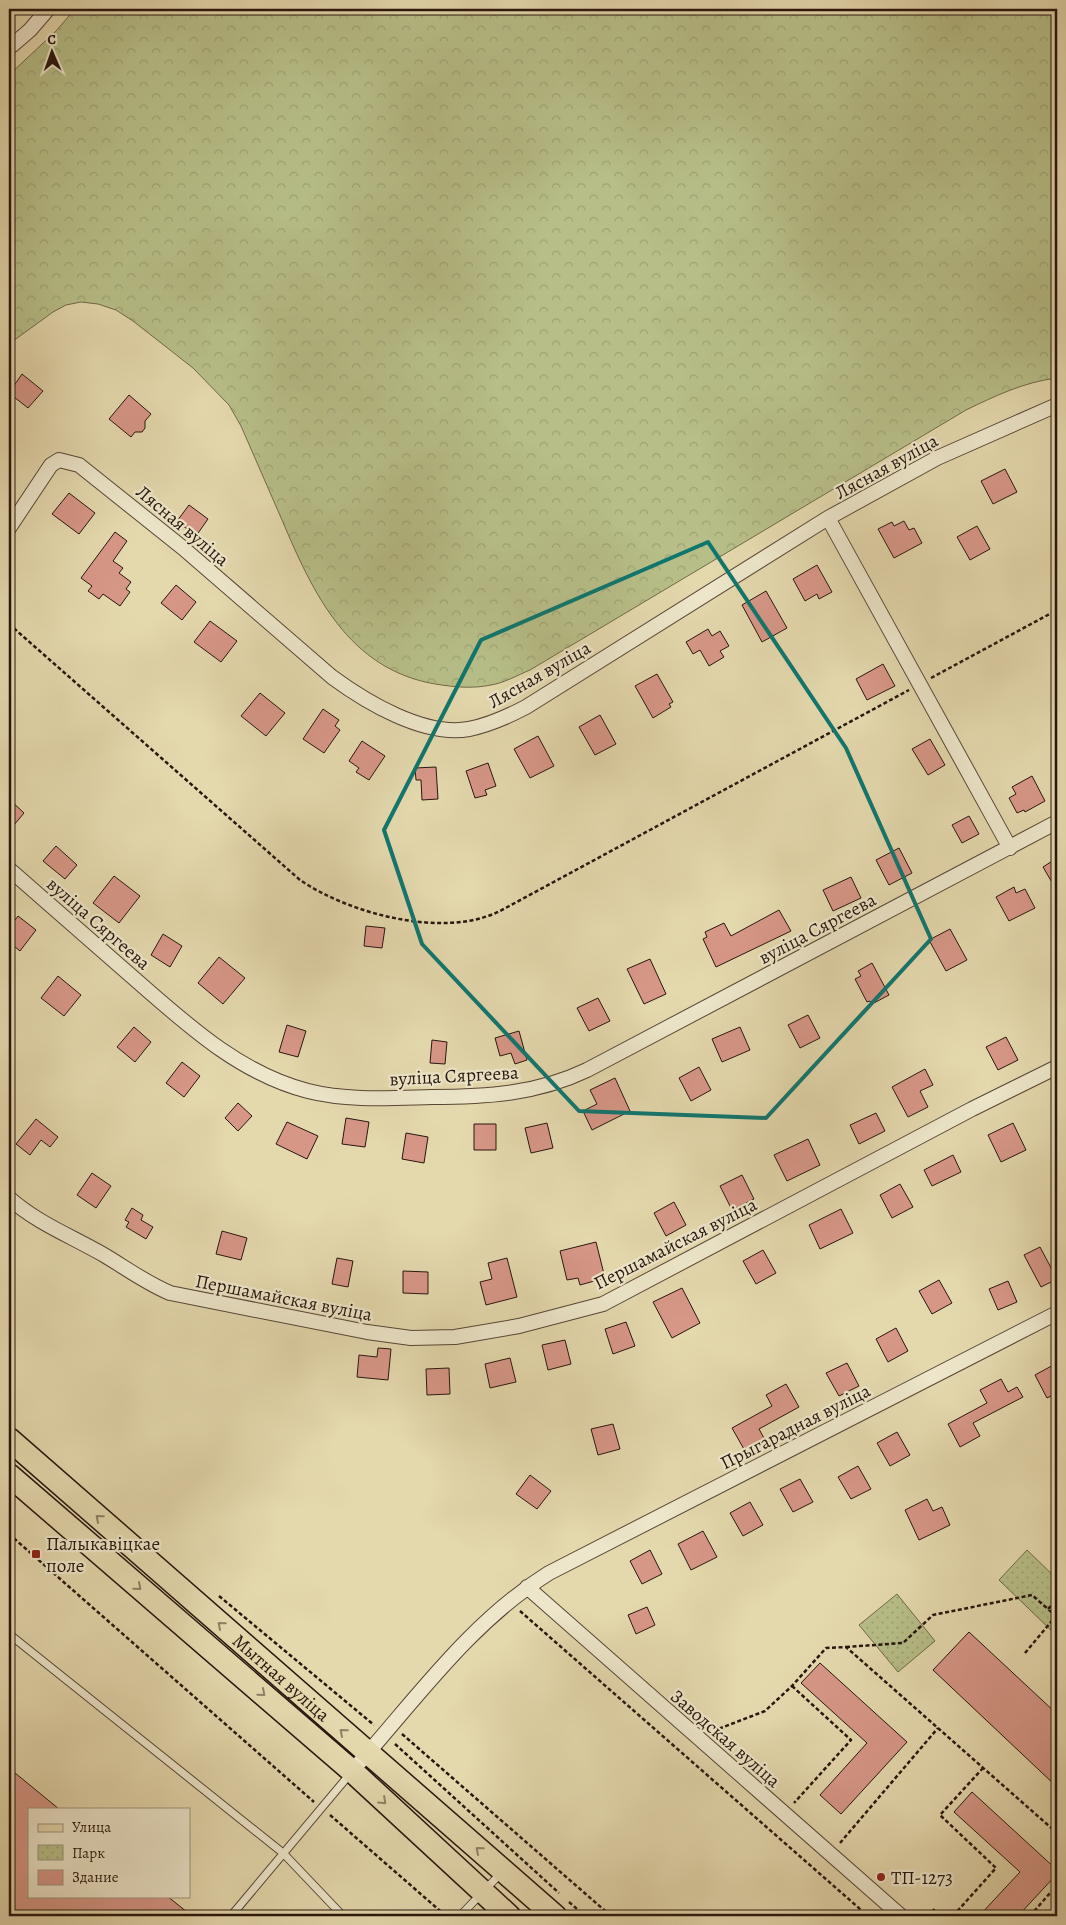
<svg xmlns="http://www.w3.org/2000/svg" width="1066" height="1925" viewBox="0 0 1066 1925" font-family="Alegreya,serif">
	<defs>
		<pattern id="forest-crowns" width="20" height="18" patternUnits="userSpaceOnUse" patternTransform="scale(1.25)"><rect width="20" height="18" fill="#b7be88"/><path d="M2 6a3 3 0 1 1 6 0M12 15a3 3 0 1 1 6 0" fill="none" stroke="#9da374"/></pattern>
		<pattern id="park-dots" width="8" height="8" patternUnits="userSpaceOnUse" patternTransform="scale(1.25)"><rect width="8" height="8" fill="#b7be88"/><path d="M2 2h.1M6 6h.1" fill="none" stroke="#9da374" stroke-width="1.8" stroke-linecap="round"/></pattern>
	</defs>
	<rect width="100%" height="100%" fill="#e4d8ad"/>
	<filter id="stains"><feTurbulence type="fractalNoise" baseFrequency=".004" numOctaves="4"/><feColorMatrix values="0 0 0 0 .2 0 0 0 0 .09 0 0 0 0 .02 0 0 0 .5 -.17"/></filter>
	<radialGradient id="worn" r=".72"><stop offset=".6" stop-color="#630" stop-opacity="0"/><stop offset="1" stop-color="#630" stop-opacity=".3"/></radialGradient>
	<!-- forest -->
	<path fill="url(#forest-crowns)" stroke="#706a4a" d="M75,9h982v369c-33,4 -62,18 -91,32l-436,260c-12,5 -26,13 -39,15 -19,4 -37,2 -56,-1 -87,-15 -122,-91 -153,-164 -14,-31 -27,-63 -41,-94l-12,-21 -36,-37 -60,-47 -17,-11 -18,-6 -17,-2 -15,3 -13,7 -44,32v-269l47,-44z"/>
	<!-- park -->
	<path fill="url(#park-dots)" stroke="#706a4a" d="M1027,1550l30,29v57l-58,-56z
		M897,1594l38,47 -37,31 -39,-47z"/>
	<!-- building -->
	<path fill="#d79787" stroke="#28160d" d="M22,374l21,17 -15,17 -19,-15z
		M129,395l22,19 -6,7v7l-3,4h-7l-4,5 -22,-18z
		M1005,469l12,23 -24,12 -12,-23z
		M69,493l26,20 -16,21 -27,-20z
		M189,505l19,14 -12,17 -19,-15z
		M904,521l5,9 5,-2 8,15 -28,15 -16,-29 14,-7 2,4z
		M977,526l13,23 -20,11 -13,-23z
		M115,532l12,9 -14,20 10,7 -4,5 12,9 -5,7 4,3 -10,14 -17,-12 -4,5 -11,-8 4,-5 -11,-8z
		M817,565l15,27 -13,7 -2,-5 -12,7 -12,-22z
		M176,585l20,17 -14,18 -21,-17z
		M766,591l21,37 -25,14 -20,-37z
		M210,621l27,20 -16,21 -27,-20z
		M708,629l4,7 8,-5 9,15 -9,5 4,6 -15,9 -9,-16 -7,4 -7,-12z
		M883,664l12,22 -28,14 -11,-21z
		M657,674l16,28 -4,2 2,3 -18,11 -18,-32z
		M260,693l25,20 -19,23 -25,-20z
		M323,709l16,11 -4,6 5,4 -16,23 -21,-14z
		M600,715l16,29 -21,11 -16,-28z
		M538,736l16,30 -24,12 -16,-29z
		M930,739l15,26 -17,10 -16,-26z
		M362,741l23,15 -16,24 -13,-8 3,-4 -10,-7z
		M488,763l8,23 -11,4 2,5 -12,3 -9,-27z
		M436,767l2,32 -16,1 -1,-20h-5l-1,-12z
		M1032,776l13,25 -20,11 -1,-2 -7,3 -8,-15 7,-4 -4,-7z
		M9,799l15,14 -15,18z
		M969,816l10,18 -17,9 -10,-18z
		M56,846l21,19 -12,14 -22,-18z
		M899,848l13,25 -23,12 -13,-25z
		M1057,858v33l-14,-24z
		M114,876l26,20 -21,27 -26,-20z
		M851,877l10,21 -28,13 -10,-21z
		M1014,887l2,6 9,-4 10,19 -26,13 -13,-24z
		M779,910l12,21 -75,36 -13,-28 4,-2 -2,-5 19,-9 7,13z
		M18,916l18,14 -16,21 -11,-9v-14z
		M366,926l19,2 -3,20 -18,-2z
		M950,929l17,31 -21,11 -17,-31z
		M163,934l19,12 -12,21 -19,-12z
		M219,957l26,21 -22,26 -25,-21z
		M650,959l16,35 -22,10 -17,-35z
		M872,963l17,32 -17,9 -2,-3 -3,1 -12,-23 6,-3 -3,-5z
		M58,976l23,19 -17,21 -23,-18z
		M598,998l12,23 -21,10 -12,-23z
		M808,1015l12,23 -20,10 -12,-23z
		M287,1025l19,6 -8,26 -19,-5z
		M134,1027l17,15 -16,20 -18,-15z
		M740,1027l10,23 -28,12 -10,-23z
		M519,1031l8,29 -12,4 -4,-11 -11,3 -5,-18z
		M1006,1037l12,23 -20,10 -12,-23z
		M432,1040l15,2 -2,22 -15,-1z
		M182,1062l18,14 -16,21 -18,-14z
		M699,1067l12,23 -20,11 -12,-23z
		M925,1069l8,16 -13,6 8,16 -20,10 -16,-30z
		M615,1078l15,33 -38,19 -9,-19 14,-7 -7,-14z
		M238,1103l14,13 -14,15 -13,-13z
		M876,1113l9,18 -26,13 -9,-19z
		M346,1118l23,4 -4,25 -23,-3z
		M36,1119l22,18 -8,10 -9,-7 -11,15 -14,-11z
		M287,1122l31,14 -11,23 -31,-15z
		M547,1123l6,25 -22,5 -6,-25z
		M1013,1123l13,27 -25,12 -13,-27z
		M474,1124h22v26h-22z
		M406,1133l22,4 -4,26 -22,-4z
		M808,1139l12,26 -33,16 -13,-26z
		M953,1155l8,17 -29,14 -8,-16z
		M92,1173l19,13 -15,22 -19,-13z
		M742,1175l12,24 -22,11 -12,-24z
		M900,1184l13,23 -21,11 -12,-23z
		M674,1202l12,23 -20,11 -12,-23z
		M132,1208l11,7 -2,5 12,7 -7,12 -20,-12 3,-5 -4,-2z
		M841,1209l12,24 -33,16 -11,-24z
		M222,1231l25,7 -6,22 -25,-6z
		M596,1242l9,36 -25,7 -2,-7 -11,2 -7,-29z
		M1040,1247l17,32 -16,8 -17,-32z
		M763,1250l13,23 -20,11 -13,-23z
		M337,1258l16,3 -5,26 -16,-3z
		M507,1258l10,39 -31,8 -6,-23 12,-3 -4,-16z
		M403,1271l25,1v22l-25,-1z
		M939,1280l13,23 -20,11 -13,-23z
		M1008,1281l9,21 -19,8 -9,-21z
		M682,1288l18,35 -28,15 -19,-36z
		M626,1322l9,24 -22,8 -8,-25z
		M896,1328l12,23 -20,11 -12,-23z
		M565,1340l6,24 -23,6 -6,-25z
		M378,1348l13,1 -3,31 -31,-3 2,-22 18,2z
		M510,1358l6,24 -26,6 -5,-24z
		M847,1363l12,23 -20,10 -13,-23z
		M1057,1363v30l-10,5 -12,-23z
		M449,1368l1,26 -23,1 -1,-26z
		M1001,1379l7,13 9,-5 6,10 -50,26 7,13 -20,11 -12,-23 39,-21 -7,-13z
		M786,1384l13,23 -40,22 6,11 -20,11 -13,-23 40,-22 -6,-11z
		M613,1424l7,25 -22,6 -7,-26z
		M897,1432l13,23 -20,11 -13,-23z
		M858,1466l13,23 -20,10 -13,-22z
		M530,1475l21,16 -14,18 -21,-15z
		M800,1479l13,23 -20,10 -13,-23z
		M927,1499l6,12 9,-4 8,18 -31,15 -14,-30z
		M750,1502l13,23 -20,11 -13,-23z
		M703,1531l14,26 -26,13 -13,-26z
		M650,1550l12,24 -20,10 -12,-23z
		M647,1607l8,18 -19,9 -8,-19z
		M969,1632l88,82v73l-124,-117z
		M820,1663l87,79 -66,72 -21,-19 47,-52 -66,-60z
		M9,1768l50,41h-30v87h138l25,20h-183z
		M972,1792l85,78v4l-39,42h-39l41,-44 -66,-60z"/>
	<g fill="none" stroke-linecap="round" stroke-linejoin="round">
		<!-- service casing -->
		<g stroke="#574635" stroke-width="9">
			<path id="service" d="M9,1634l274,219 60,63
				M231,1916l119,-142
				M460,1916l41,-43"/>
		</g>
		<!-- minor casing -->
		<g stroke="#574635" stroke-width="16">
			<path id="minor" d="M9,48l21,-18 18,-21
				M828,518l182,330
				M9,528l42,-63 8,-5 20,5 104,83 149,129c34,25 92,60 137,52 20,-4 38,-12 57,-22l302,-189 109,-60 120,-53
				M9,869c40,35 80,70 120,105 53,46 108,99 179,117 39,10 83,7 124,6 54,0 105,-3 155,-27l470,-248
				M9,1198c28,25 62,38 95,57 22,13 42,28 66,38l197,39 44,6 44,-1 64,-11 84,-22 369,-195 85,-42
				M527,1587l374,329
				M352,1771c62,-69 117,-148 197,-198l508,-260"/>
		</g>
		<!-- primary casing -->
		<g stroke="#28160d" stroke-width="25">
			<g id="primary">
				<path id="s1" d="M9,1439l546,477"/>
				<path d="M9,1475l343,296 157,145"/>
			</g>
		</g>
		<!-- path -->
		<path stroke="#28160d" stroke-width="2.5" stroke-dasharray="4 2.5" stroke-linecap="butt" d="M9,624l291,256c50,34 144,59 200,31l409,-221
			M931,678l126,-68
			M9,1534l305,268
			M219,1596l155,129
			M1048,1609l9,-9
			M520,1611l348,305
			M846,1647l57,-4 30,-28 99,-20 25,22
			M1025,1653l31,-37
			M792,1686l59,54 -57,63
			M713,1731l52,-20 27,-25 34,-38 20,-1 211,186
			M402,1734l209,182
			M395,1744l164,149
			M330,1815l116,101
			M840,1843l98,-115
			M569,1902l16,14
			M933,1909l6,7
			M953,1916l43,-48 -56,-53 43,-47
			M1030,1916l27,-31"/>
		<!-- service -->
		<use href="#service" stroke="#ede6ca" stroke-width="7"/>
		<!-- minor -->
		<use href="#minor" stroke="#ede6ca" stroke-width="14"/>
		<!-- primary -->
		<use href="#primary" stroke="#e4d8ad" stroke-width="22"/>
	</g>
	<!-- one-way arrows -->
	<defs><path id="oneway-chevron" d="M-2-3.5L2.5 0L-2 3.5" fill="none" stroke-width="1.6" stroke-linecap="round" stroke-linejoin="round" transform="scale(1.25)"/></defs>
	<g stroke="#8f8165">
		<use href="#oneway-chevron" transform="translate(99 1518) rotate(-139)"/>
		<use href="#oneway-chevron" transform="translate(138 1587) rotate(41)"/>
		<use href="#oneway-chevron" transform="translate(221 1625) rotate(-139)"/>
		<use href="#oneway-chevron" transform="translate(262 1693) rotate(41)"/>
		<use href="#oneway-chevron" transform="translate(343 1732) rotate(-139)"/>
		<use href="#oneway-chevron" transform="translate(383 1801) rotate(43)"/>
		<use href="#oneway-chevron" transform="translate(479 1850) rotate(-139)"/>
	</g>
	<!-- marked area -->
	<path fill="none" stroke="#0f766e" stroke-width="4" stroke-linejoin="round" d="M708,542l138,206 85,191 -165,179 -187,-7 -157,-167 -38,-114 97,-190z"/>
	<!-- markers -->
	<g fill="#8f2418" stroke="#ede6ca" stroke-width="2">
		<rect x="31" y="1549" width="10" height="10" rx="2.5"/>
		<circle cx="881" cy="1877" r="5"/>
	</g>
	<g text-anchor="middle" stroke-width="4.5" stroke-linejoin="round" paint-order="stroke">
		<!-- street labels -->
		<g font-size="19" fill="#28160d" stroke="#ede6ca">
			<text transform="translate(886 466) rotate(-29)" y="7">Лясная вуліца</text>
			<text transform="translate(183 525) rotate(40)" y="7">Лясная вуліца</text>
			<text transform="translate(539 674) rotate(-30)" y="7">Лясная вуліца</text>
			<text transform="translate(99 923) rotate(41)" y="7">вуліца Сяргеева</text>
			<text transform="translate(817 928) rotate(-28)" y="7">вуліца Сяргеева</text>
			<text transform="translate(454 1075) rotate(-3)" y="7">вуліца Сяргеева</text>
			<text transform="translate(675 1243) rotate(-27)" y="7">Першамайская вуліца</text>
			<text transform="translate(284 1297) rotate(11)" y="7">Першамайская вуліца</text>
			<text transform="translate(795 1426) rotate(-27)" y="7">Прыгарадная вуліца</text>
			<text dy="7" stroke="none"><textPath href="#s1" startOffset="362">Мытная вуліца</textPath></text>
			<text transform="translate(726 1738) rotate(41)" y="7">Заводская вуліца</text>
		</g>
		<!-- poi labels -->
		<g font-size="19" fill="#28160d" stroke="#ede6ca" text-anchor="start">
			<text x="46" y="1550">Палыкавіцкае<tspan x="46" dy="22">поле</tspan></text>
			<text x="891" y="1884">ТП-1273</text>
		</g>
	</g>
	<!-- margin -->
	<rect width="1066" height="1925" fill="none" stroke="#e4d8ad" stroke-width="30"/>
	<rect x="10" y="10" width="1046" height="1905" fill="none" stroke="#28160d" stroke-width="2.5"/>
	<rect x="15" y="15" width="1036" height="1895" fill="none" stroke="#28160d"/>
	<!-- legend -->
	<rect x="28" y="1808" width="162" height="90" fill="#ede6ca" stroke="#9e937e"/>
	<rect x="38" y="1824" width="25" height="8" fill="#e4d8ad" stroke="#9e937e"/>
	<text x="72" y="1832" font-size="15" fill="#28160d">Улица</text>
	<rect x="38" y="1845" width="25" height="15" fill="url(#park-dots)" stroke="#9e937e"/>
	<text x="72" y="1858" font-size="15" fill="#28160d">Парк</text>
	<rect x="38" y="1870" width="25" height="15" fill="#d79787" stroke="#9e937e"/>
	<text x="72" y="1882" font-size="15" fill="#28160d">Здание</text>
	<!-- north arrow -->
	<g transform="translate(52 52) rotate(358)" stroke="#ede6ca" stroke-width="4" paint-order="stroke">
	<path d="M0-4L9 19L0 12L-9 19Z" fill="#28160d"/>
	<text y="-8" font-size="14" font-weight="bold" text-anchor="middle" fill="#28160d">С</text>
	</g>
	<rect width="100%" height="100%" filter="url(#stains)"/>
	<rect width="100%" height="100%" fill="url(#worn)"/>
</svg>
